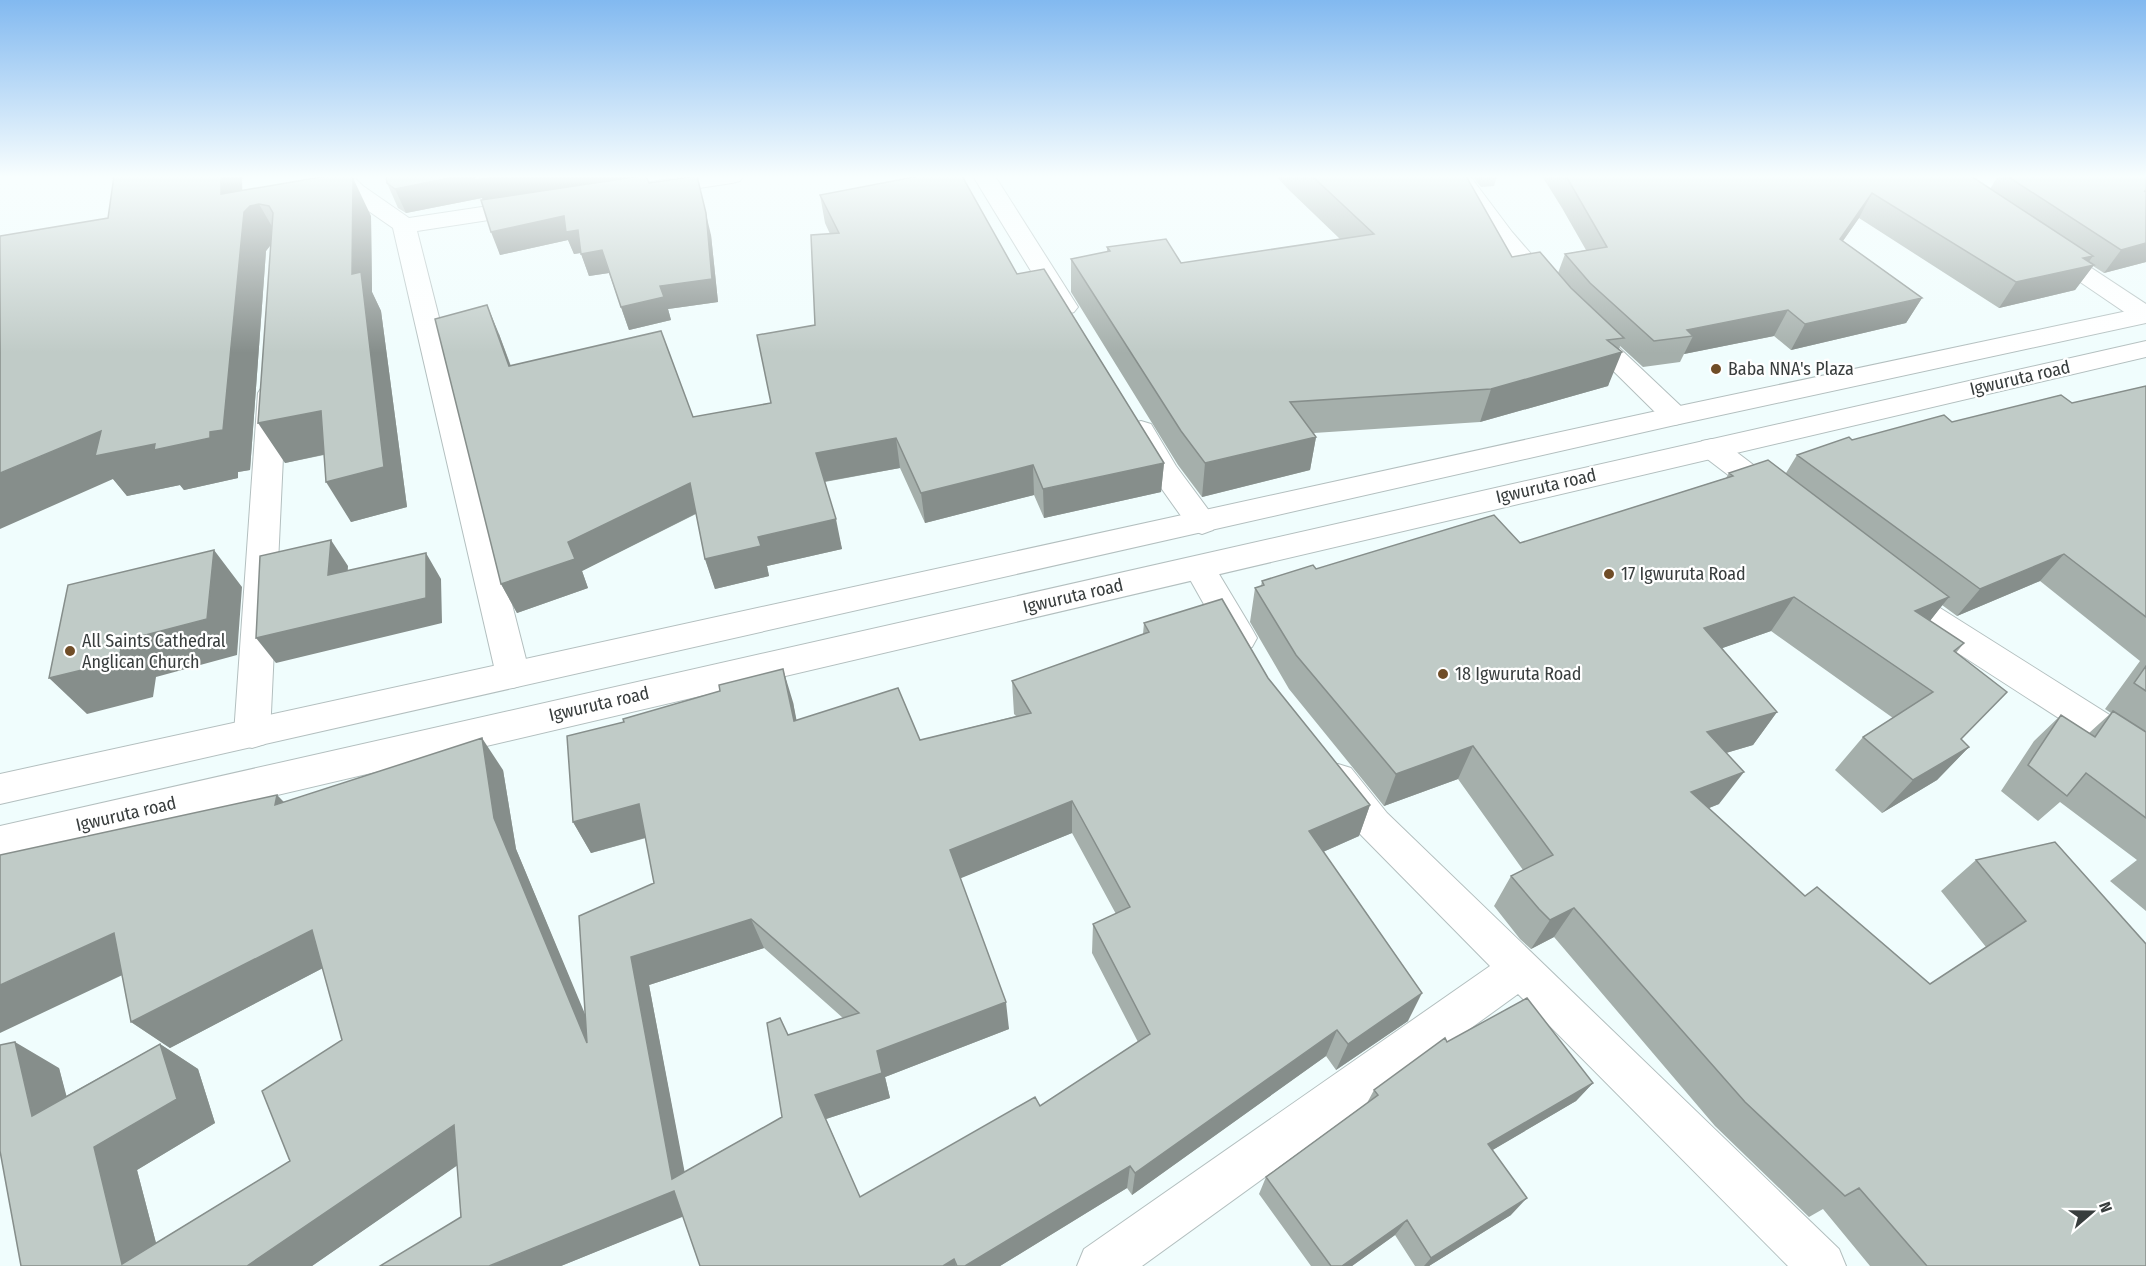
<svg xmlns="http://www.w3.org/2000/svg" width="2146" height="1266" viewBox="0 0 2146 1266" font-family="'Fira Sans Condensed',sans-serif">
	<rect width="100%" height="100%" fill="#f0fdfd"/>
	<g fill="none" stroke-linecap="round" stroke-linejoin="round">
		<!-- minor casing -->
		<g stroke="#b3bfbf" stroke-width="2">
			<path id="minor" d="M330,176h22l11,10 46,32 119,-18 8,2 3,5 -3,5 -8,2 -111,17 113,444 -5,9 -12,4 -12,-4 -5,-9 -103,-447 -46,-32z
				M689,176h54l-3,5 -8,2 -79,12 -8,-2 -3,-5 3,-5z
				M973,176h22l83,131 -4,5 -9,3 -9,-3z
				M1448,176h22l42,56 46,53 3,5 -3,5 -9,2 -9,-2 -44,-53z
				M2050,244l8,2 88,58v18l-10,-2 -94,-64 -4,-5 4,-5z
				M1586,322l9,3 90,85 4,6 -4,6 -10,3 -10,-3 -88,-87 -4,-5 4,-5z
				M272,385l10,2 4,6 -16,341 -5,10 -13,4 -13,-4 -5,-10 24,-341 4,-6z
				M1141,421l10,3 25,42 37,50 4,7 -4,7 -11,4 -11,-4 -37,-52 -27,-48 4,-6z
				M1712,439l10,2 63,48 5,7 -5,7 -10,3 -10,-3 -63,-48 -4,-7 4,-7z
				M1199,556l11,3 42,70 5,9 -5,9 -12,4 -12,-4 -45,-80 5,-8z
				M1896,579l11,4 33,25 206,130v33l-13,-5 -217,-140 -31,-27 -5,-8 5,-8z
				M1338,764l13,4 36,45 452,436 7,17h-58l-270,-272 -376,272h-65l7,-17 406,-283 -129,-131 -36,-45 -5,-11 5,-11z"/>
		</g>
		<!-- secondary casing -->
		<g stroke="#b3bfbf" stroke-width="2">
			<path id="secondary" d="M2146,307v16l-471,102 -1675,379v-30l1675,-367z
				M2146,341v16l-2146,503v-34z"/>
		</g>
		<!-- minor -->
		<use href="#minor" fill="#fff" fill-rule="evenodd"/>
		<!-- secondary -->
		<use href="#secondary" fill="#fff" fill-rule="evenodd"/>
	</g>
	<!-- wall -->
	<path fill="#a5afab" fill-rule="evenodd" d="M114,176h128v15l129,25 1,76 9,19 26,196 -56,15 -27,-67 -39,8 -14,-218 -5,6 -16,219 -12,2v6l-54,12 -4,-5 -53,11 -14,-17 -5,-261z
		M1276,176h190l46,81 46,16 7,-19 21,-4 -24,-42 -20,-32h429l19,13 8,-13h148v86l-42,11 -11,-7 -18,24 -76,18 -140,-90 -16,23 79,57 -16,25 -115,27 -17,-14 -90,18 -4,8 -37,5 -23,-21 -12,40 -128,36 -166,11 2,4 -6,33 -108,27 -24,-32 -107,-173v-33l36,-7v-5l74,16 159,-24 -51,-49z
		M1472,176h25l-3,10 -13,1z
		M387,183h262l62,52 7,67 -50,7 3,11 -42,10 -20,-57 -20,3 -8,-23 -7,1 -6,-14 -68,15 -18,-57 -76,15 -8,-5z
		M820,195l197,79 147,189 -3,29 -117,26 -10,-23 -109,28 -25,-55 -75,14 17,67 -75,17 2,10 -54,13 -10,-30 -9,-45 -114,57 6,17 -71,25 -16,-29 -2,-250 12,32 182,51 78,-14 44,-78 15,-91 -5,-11z
		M2146,386v525l-36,-30 27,-21 -77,-58 -22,19 -37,-30 33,-50 27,-26 28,18 22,-20 -6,-4 35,-48 -100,-80 -83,35 -15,-11 -12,16 34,22 -8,10 5,86 8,8 -32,33 -55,33 -47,-43 28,-33 30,-19 -122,-87 -49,17 55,64 -24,33 -27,8 -7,51 -10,4 96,88 125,88 56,-37 -45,-56 35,-31 79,-18 91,424h-276l-47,-57 -14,8 -94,-91 -161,-189 -23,12 -11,-10 -26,-33 17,-30 12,-6 -65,-91 -74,27 -95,-117 -39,-67 5,-34 6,-2 1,-5 54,-12 204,-26 206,-65 3,-5h57l11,-18 55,-15 100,-18 120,-19z
		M1144,623l124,55 102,127 -11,31 -36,16 85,169 -72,49 -10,-14 -194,139 -5,-7 -127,78h-300l-17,-50 -122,50 -100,-49 -4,-52 -145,101h-291l38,-198 7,28 94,-52 38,25 17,54 -78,47 19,73 134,-82 52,-121 -19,-72 -153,80 -39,-26 -9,-47 155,-180 7,7 219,-32 13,79 69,167 69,-133 -8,-45 -55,15 -18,-31 220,-120 3,18 124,20 96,-24 -2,-2 -2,-33 131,-47zM1072,833l44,81 -23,10 -1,29 46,89 -98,64 -180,91 -34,-78 64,-21 -5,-21 124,-48 -49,-151zM764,948l79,70 -55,17 -6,82 -98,55 -35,-187z
		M1447,1042l146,41 -17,18 -84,49 19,65 -82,51h-14l-20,-31 -43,31h-41l-52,-72 7,-17 101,-74 7,-13z"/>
	<!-- shaded-wall -->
	<path fill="#868e8b" d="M221,176h21l1,48 1,-12 6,-6 9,-2 22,38 -10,2 -5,7 -16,219 -12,2v6l-54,12 -4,-5 -53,11 -14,-17 -113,50v-56l101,-42 54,13 66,-250z
		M459,176h186l-160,28 -3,-6 -76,15 -11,-24z
		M697,176l14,59 7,67 -50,7 3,11 -42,10 -8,-23 39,-21z
		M353,178l18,38 1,76 9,19 26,196 -56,15 -25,-40 26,-208z
		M1872,193l-13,25 -33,47 14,-26z
		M564,216l14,14 8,22 -12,2 -6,-14 -68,15 -9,-23z
		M2146,243v19l-42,11 17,-23z
		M602,250l7,23 -20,3 -8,-22z
		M2093,256l-8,11 9,-2 -19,25 -76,18 17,-26 67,-24z
		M1922,298l-16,25 -115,27 14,-26z
		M487,305l12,29 22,61 -12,-29z
		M1788,310l-14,26 -90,18 9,-18 -6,-6z
		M1622,352l-14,34 -128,36 11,-33z
		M321,411l24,39 -60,13 -27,-40z
		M1316,437l-6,33 -108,27 3,-34z
		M896,438l4,30 -78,14 -6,-29z
		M1164,463l-3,29 -117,26 -1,-29z
		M1033,465l1,30 -109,28 -4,-30z
		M690,483l9,29 -117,59 6,17 -71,25 -16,-29 67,-42z
		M836,519l6,30 -75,17 2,10 -54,13 -10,-30 53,-22z
		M331,540l17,26 -2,35 -18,-26z
		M214,550l28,37 -5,68 -81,22 -3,20 -66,17 -38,-36 73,-37z
		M426,553l15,26 1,44 -166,40 -20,-25z
		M2064,554l-24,27 -83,35 23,-27z
		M1794,597l-23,34 -88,31 21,-34z
		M1949,597l-28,35 -6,-21z
		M783,669l10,33 10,51 -9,-32z
		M1777,712l-24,33 -68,20 22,-33z
		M482,738l21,32 13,79 92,220 -21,-26 -93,-225z
		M1473,746l-15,33 -74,27 12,-32z
		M1969,747l-32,33 -55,33 31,-33z
		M1744,772l-25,32 -50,20 22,-32z
		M277,795l29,31 -31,-21z
		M1072,801v32l-118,48 -4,-31z
		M639,804l16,31 -64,18 -18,-31z
		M1370,805l-11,31 -59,26 9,-31z
		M1574,908l-20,29 -23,12 19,-29z
		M751,919l13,29 -115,37 41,215 -18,-21 -41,-222z
		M312,930l30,28 -172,90 -39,-26z
		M114,933l38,28 -152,72v-48z
		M1422,993l-14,28 -72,49 12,-26z
		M1006,1002l3,27 -124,48 5,21 -64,21 -11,-24 62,-44z
		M1337,1030l-11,26 -194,139 3,-22z
		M15,1042l44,26 19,71 -46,-23z
		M160,1044l38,25 17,54 -78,47 25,96 -40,-2 -28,-117z
		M1593,1083l-17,18 -102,60 14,-17z
		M454,1125l27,24 -169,117h-65z
		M1130,1166l-3,22 -127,78h-35z
		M674,1191l18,22 -131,53h-72z
		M1527,1198l-16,17 -82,51h-5l7,-8z
		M1407,1220l-12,15 -43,31h-10z
		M954,1259l2,7h-13z"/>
	<!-- building -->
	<path fill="#c0cbc7" stroke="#868e8b" stroke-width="1.5" fill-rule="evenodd" d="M114,176h107v18l106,-18h23l3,2 -1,96 9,-2 23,195 -58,15 -5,-71 -63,12 15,-210 -4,-7 -10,-2 -9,2 -6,6 -21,218 -13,2v6l-56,12 1,-6 -60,12 6,-25 -101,42v-237l108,-18z
		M386,176h73l-64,13 -8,-6z
		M474,176h28l-27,4z
		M641,176h5l3,7 48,-7 9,37 6,66 -52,7 4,11 -43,10 -19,-57 -21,4 -3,-24 -12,2 -2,-16 -73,16 -10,-32z
		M919,176h43l55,98 27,-5 120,194 -121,26 -10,-24 -112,28 -25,-55 -80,15 20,66 -78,18 3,9 -56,13 -15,-76 -122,59 7,17 -74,25 -66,-265 52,-14 22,61 152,-35 32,86 78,-14 -14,-68 58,-10 -4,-90 28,-2 -19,-38z
		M1312,176h154l46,81 28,-5 31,36 53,50 -17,2 15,12 -131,37 -201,13 26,35 -111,26 -24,-32 -110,-172 39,-8 -3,-4 59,-8 15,24 193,-29z
		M1566,176h405l122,80 -10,2 11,7 -78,17 -144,-89 -32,46 82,59 -117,26 -17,-14 -101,20 6,6 -39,5 -64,-58 -25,-29 42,-7z
		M2007,176h139v15h-2l2,1v51l-25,7z
		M2146,386v231l-82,-63 -84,35 -183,-134 52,-18 3,3 92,-25 8,7 109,-27 11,8z
		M1768,460l181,137 -34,14 49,32 -10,8 53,41 -46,47 8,8 -56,33 -50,-43 70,-45 -139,-95 -90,31 73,84 -70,20 37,40 -53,20 114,104 12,-9 113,97 96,-63 -50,-61 79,-18 91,102v322h-219l-68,-78 -14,8 -100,-94 -171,-194 -24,12 -11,-11 -28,-33 42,-21 -80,-109 -77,28 -100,-119 -41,-67 9,-3 -2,-4 51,-16 3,4 178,-54 26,28 213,-67 -4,-3z
		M331,540l-3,35 98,-22v45l-170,40 4,-82z
		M214,550l-7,69 -85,22 -3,20 -70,17 19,-93z
		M1222,599l46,79 102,127 -61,26 113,162 -74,51 -11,-14 -202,143 -5,-7 -165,100h-8l-3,-7 -11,7h-243l-26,-75 -185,75h-109l81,-49 -7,-92 -207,141h-226l-21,-115v-106l15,-3 17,74 128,-72 17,55 -83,48 28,117 168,-103 -28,-70 80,-51 -30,-110 -181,92 -17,-89 -114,52v-130l277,-60 -2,10 207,-67 12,80 93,225 -8,-127 75,-33 -15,-79 -66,18 -6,-86 57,-14 -1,-3 97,-28 -1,-6 64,-16 11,52 104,-33 22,52 111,-27 -19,-32 137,-49 -5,-9zM1072,801l58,106 -37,17 57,110 -110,72 -5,-9 -175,100 -45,-102 67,-22 -5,-22 129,-49 -56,-152zM751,919l108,94 -71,22 -8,-17 -13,5 15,94 -110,62 -41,-222z
		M2146,666v25l-12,-8z
		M2113,711l33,21v86l-60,-45 -19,23 -39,-31 33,-50 34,22z
		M1527,998l66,85 -105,61 39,54 -96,60 -24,-38 -65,46h-11l-65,-89 112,-82 -4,-5 71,-52 2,4z"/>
	<!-- sky -->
	<linearGradient id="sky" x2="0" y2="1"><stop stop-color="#82b9f0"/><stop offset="0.5" stop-color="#f8fefe"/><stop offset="1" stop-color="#f8fefe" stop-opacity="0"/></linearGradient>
	<rect width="2146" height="353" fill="url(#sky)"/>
	<!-- markers -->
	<g fill="#704d27" stroke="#fff" stroke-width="2">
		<circle cx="1716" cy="369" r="6"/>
		<circle cx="1609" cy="574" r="6"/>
		<circle cx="70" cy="651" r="6"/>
		<circle cx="1443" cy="674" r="6"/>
	</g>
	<g text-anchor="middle" stroke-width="4.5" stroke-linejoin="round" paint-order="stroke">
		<!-- poi labels -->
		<g font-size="18" fill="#383d3d" stroke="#fff" text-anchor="start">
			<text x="1728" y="375">Baba NNA's Plaza</text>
			<text x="1621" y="580">17 Igwuruta Road</text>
			<text x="82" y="647">All Saints Cathedral<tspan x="82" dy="21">Anglican Church</tspan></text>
			<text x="1455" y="680">18 Igwuruta Road</text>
		</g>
		<!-- street labels -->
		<g font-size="18" fill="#383d3d" stroke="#fff">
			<text transform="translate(2020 378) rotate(-13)" y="6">Igwuruta road</text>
			<text transform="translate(1546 486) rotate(-13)" y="6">Igwuruta road</text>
			<text transform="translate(1073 596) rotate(-13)" y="6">Igwuruta road</text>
			<text transform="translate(599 704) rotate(-13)" y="6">Igwuruta road</text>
			<text transform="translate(126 814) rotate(-13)" y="6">Igwuruta road</text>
		</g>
	</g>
	<!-- north arrow -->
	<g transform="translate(2092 1212) rotate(70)" stroke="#ffffff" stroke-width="4.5" paint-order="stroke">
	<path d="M0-4.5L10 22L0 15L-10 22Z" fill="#383d3d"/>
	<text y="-9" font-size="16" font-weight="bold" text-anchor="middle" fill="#383d3d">N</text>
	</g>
</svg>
